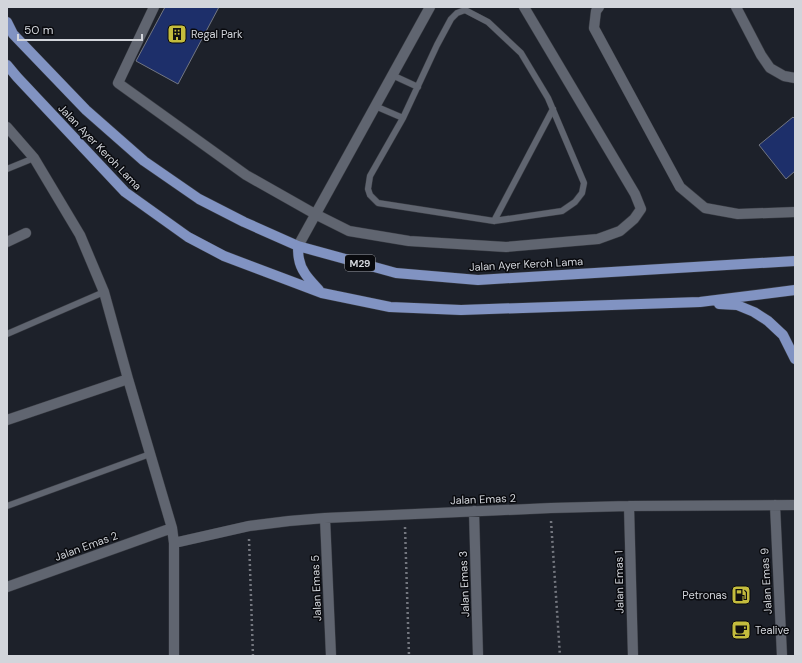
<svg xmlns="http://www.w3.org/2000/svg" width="802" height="663" viewBox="0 0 802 663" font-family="'DM Sans',sans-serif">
	<rect width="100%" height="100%" fill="#1d212a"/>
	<!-- building -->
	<path fill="#1d2f6a" stroke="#727682" d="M165,7h54l-41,77 -42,-23z
		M793,117l2,2v52l-9,8 -27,-34z"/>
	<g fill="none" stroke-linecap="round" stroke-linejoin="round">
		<!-- lane casing -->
		<g stroke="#383b42" stroke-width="7">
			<path id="lane" d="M465,10l23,12 33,31 27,45 36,85 -2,10 -7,9 -13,9 -68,10 -116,-18 -8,-8 -2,-6 2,-13 33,-58 34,-73 14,-26 6,-6z
				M392,75l26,12
				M375,106l28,12
				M7,169l27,-11
				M494,221l59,-112
				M7,334l97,-42
				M7,506l143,-52"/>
		</g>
		<!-- street casing -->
		<g stroke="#383b42" stroke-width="11">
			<path id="street" d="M154,7l-36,76 128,92 69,39 34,17 60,10 97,6 92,-8 22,-8 14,-12 7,-10 -6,-15 -111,-187
				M599,7l-3,4 -2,17 86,159 25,21 33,6 57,-2
				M736,7l25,48 9,13 14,8 11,2
				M7,127l27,31 46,77 24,57 24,87
				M7,242l19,-9
				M298,246l132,-239
				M7,420l121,-41 44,149 2,15v113
				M775,505l7,151
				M629,506l4,150
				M474,511l4,145
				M325,518l6,138
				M174,543l75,-17 40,-5 36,-3 226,-10 78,-2 166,-1
				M7,587l165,-59"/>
		</g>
		<!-- primary casing -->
		<g stroke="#383b42" stroke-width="11">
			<path id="primary" d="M7,22l6,12 73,76 58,51 55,38 45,23 54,24 98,27 82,7 317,-19
				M7,65l10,12 108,115 63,45 36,19 98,37 68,14 71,3 239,-8 95,-12
				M298,246c0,4 0,9 1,13 2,13 12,22 20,31
				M719,304l18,1 17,7 14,9 15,14 12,24"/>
		</g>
		<!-- path -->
		<path stroke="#74777f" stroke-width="2.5" stroke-dasharray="2 3" stroke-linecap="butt" d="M551,521l9,135
			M405,527l4,129
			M249,539l4,117"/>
		<!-- lane -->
		<use href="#lane" stroke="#606570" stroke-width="6"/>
		<!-- street -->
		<use href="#street" stroke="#606570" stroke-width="10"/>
		<!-- primary -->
		<use href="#primary" stroke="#8193c2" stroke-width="10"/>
	</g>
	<!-- icons -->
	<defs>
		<g id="building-square" transform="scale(1)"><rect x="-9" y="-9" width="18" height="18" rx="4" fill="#c4bc3d" stroke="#090a0e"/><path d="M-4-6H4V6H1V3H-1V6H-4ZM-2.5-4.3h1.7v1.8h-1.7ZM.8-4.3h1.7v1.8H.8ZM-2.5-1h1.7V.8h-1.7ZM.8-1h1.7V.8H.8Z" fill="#111"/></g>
		<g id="fuel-square" transform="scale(1)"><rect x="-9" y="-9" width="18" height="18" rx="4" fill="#c4bc3d" stroke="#090a0e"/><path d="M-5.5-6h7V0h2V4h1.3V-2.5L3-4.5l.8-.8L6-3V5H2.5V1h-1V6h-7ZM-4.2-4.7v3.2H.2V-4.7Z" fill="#111"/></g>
		<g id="cafe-square" transform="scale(1)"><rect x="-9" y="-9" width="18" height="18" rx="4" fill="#c4bc3d" stroke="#090a0e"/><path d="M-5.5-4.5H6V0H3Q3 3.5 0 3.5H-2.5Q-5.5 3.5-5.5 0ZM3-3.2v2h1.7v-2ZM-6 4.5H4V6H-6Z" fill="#111"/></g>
	</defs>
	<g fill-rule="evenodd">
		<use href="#building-square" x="177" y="34"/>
		<use href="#fuel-square" x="741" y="595"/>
		<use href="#cafe-square" x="741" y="630"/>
	</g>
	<g text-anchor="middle" stroke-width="3" stroke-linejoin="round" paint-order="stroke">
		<!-- shield labels -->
		<rect fill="#090a0e" stroke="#96989e" stroke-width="1" x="345" y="255" width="30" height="16" rx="3"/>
		<g font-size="10" font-weight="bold" fill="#d2d5db">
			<text x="360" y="267">M29</text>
		</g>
		<!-- poi labels -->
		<g font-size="11" fill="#d2d5db" stroke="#090a0e" text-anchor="start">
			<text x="191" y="38">Regal Park</text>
			<text x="727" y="599" text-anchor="end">Petronas</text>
			<text x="755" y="634">Tealive</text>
		</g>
		<!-- street labels -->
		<g font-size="11" fill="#d2d5db" stroke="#090a0e">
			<text transform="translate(100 147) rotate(46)" y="4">Jalan Ayer Keroh Lama</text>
			<text transform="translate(526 264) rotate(-3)" y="4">Jalan Ayer Keroh Lama</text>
			<text transform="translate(483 499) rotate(-2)" y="4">Jalan Emas 2</text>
			<text transform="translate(86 546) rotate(-20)" y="4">Jalan Emas 2</text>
			<text transform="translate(766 581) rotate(-93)" y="4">Jalan Emas 9</text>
			<text transform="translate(619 582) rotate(-91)" y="4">Jalan Emas 1</text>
			<text transform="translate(464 584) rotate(-92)" y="4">Jalan Emas 3</text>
			<text transform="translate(316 588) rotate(-92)" y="4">Jalan Emas 5</text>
		</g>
	</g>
	<!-- border -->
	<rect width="802" height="663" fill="none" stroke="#d2d5db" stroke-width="16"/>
	<!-- scale -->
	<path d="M18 34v6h124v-6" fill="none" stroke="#d2d5db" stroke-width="2"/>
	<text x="24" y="34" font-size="12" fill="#d2d5db" stroke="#090a0e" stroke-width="3" paint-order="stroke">50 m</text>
</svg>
